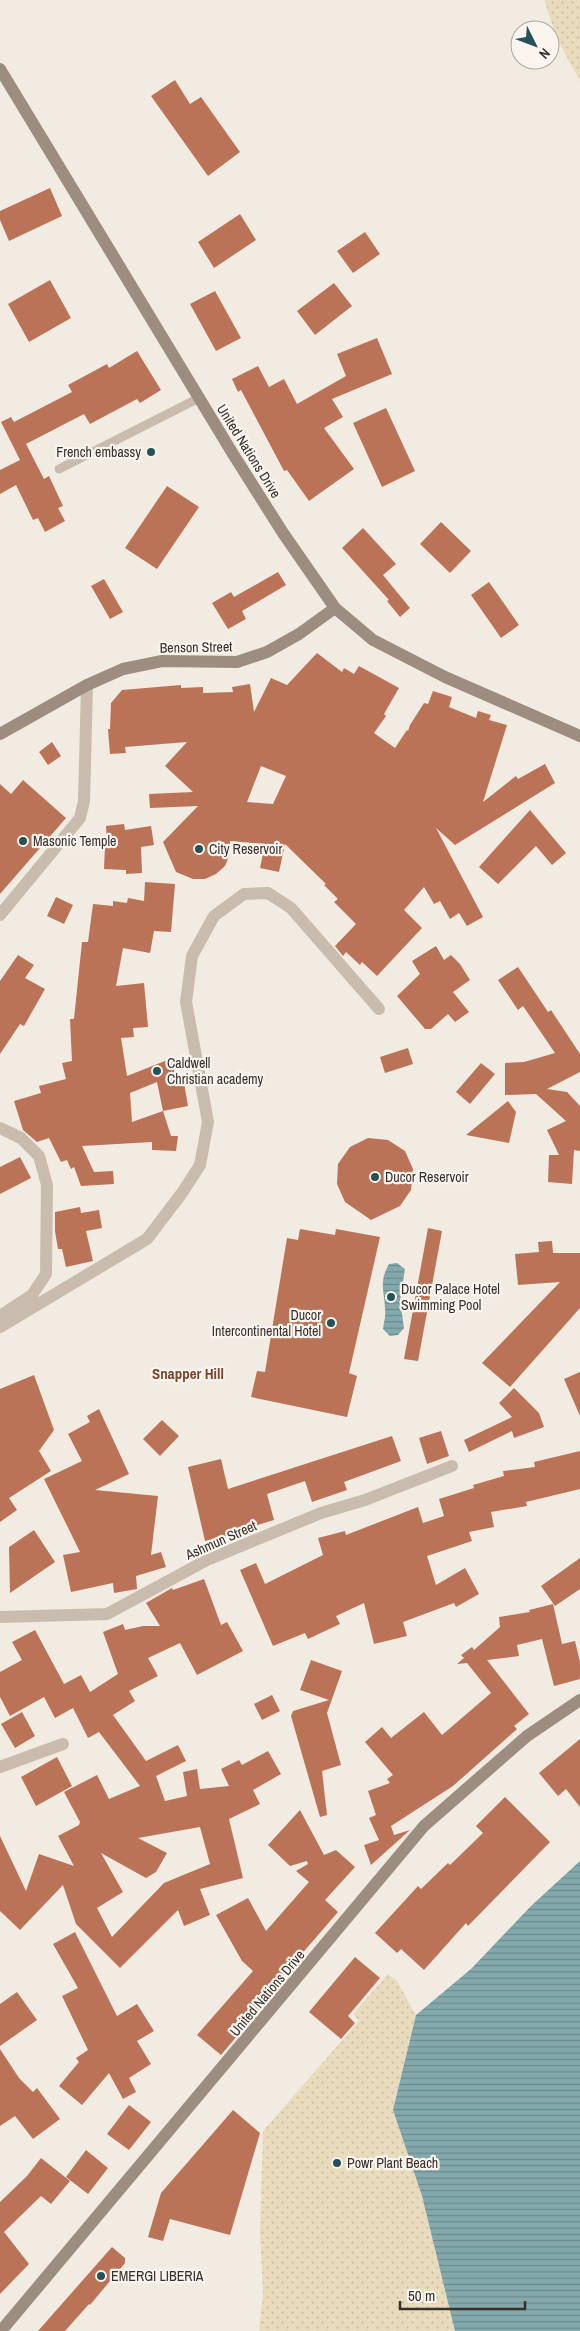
<svg xmlns="http://www.w3.org/2000/svg" width="580" height="2331" viewBox="0 0 580 2331" font-family="'Archivo Narrow',sans-serif">
	<defs>
		<pattern id="sand-dots" width="8" height="8" patternUnits="userSpaceOnUse" patternTransform="scale(1.25)"><rect width="8" height="8" fill="#e9dcbd"/><path d="M2 2h.1M6 6h.1" fill="none" stroke="#c9bda3" stroke-width="1.8" stroke-linecap="round"/></pattern>
		<pattern id="water-rules" width="6" height="5" patternUnits="userSpaceOnUse" patternTransform="scale(1.25)"><rect width="6" height="5" fill="#83a9ac"/><path d="M0 2.5h6" fill="none" stroke="#6c8a8c"/></pattern>
	</defs>
	<rect width="100%" height="100%" fill="#f2ebe2"/>
	<!-- sand -->
	<path fill="url(#sand-dots)" d="M544,0h36v81l-23,-42z
		M388,1974l9,7 19,34 -23,95 29,86 33,135h-196l4,-37 -3,-62 3,-101 96,-110 -6,-7z"/>
	<!-- water -->
	<path fill="url(#water-rules)" d="M397,1263l8,6 -5,31 4,28 -6,7 -8,1 -7,-7c1,-7 3,-14 2,-21 -1,-18 -6,-27 4,-44z
		M580,1861v470h-125l-33,-135 -29,-86 23,-95 55,-46 60,-63z"/>
	<!-- building -->
	<path fill="#bb7357" fill-rule="evenodd" d="M175,80l15,24 11,-7 39,55 -32,24 -57,-80z
		M50,188l12,28 -53,25 -9,-21v-9z
		M240,214l16,26 -42,28 -16,-26z
		M365,232l15,22 -27,19 -16,-22z
		M50,280l21,38 -42,24 -21,-38z
		M334,283l18,23 -37,29 -18,-24z
		M215,291l26,47 -25,13 -26,-47z
		M377,338l15,36 -60,25 11,18 -19,11 30,41 -45,32 -22,-31 -3,1 -43,-81 -3,2 -6,-13 26,-13 11,21 15,-8 13,25 49,-28 -9,-22z
		M137,351l24,39 -21,13 -3,-4 -47,25 -6,-10 -58,30 18,35 5,-3 14,30 -5,2 7,13 -20,11 -7,-14 -5,2 -17,-35 -16,9v-24l20,-10 -19,-38 10,-5 3,5 58,-30 -4,-7 39,-21 2,4z
		M386,408l29,63 -33,16 -29,-64z
		M167,486l32,21 -42,62 -32,-21z
		M441,522l30,29 -21,22 -30,-29z
		M363,528l33,36 -13,11 27,33 -10,9 -13,-16 2,-1 -47,-52z
		M278,572l8,13 -44,26 4,8 -18,10 -16,-26 19,-11 3,5z
		M104,579l19,33 -13,7 -19,-33z
		M489,582l30,43 -18,13 -30,-43z
		M317,653l25,19 2,-4 10,6 5,-8 40,22 -15,26 2,2 -12,17 21,15 12,-18 1,1 2,-6 14,-22 4,1 5,-13 19,6 -3,10 27,11 2,-7 13,4 -2,5 18,5 -24,77 33,-26 2,3 27,-15 10,19 -100,62 -19,-17 47,89 -16,9 -8,-13 -9,6 -10,-18 -6,3 -10,-17 -20,23 18,18 -45,48 -15,-14 -2,3 -14,-13 -3,4 -8,-10 21,-22 -22,-22 4,-3 -14,-14 2,-1 -41,-40 -6,28 -19,-4 5,-24 -35,-3v13l-5,12 -9,8 -11,5h-12l-17,-7 -13,-30 35,-36 -48,2 -1,-14 44,-2 -28,-26 22,-24 -62,5 1,6 -16,1 -2,-25h2l1,-26 11,-13 59,-5v3l22,-1v6l30,-1 -1,-5 18,-3 4,28 17,-34 16,7zM261,766l25,10 -13,28 -26,-2z
		M52,742l9,14 -13,9 -9,-13z
		M23,780l43,38 -66,76v-110l11,10z
		M530,810l36,43 -14,12 -16,-19 -38,38 -19,-17z
		M124,824l1,6 26,-4 3,19 -13,2 1,26 -16,1v-4l-22,-1 1,-23h2l-1,-20z
		M145,882l30,2 -4,48 -17,-1 -4,22 -27,-5 -7,38 28,-3 4,44 -15,1 1,9 -13,1 6,38 43,-17 9,25 5,-1 4,23 -25,5 8,25h7l-2,15 -24,-1v-8l-70,4 12,26 19,-1 1,13 -33,2 -7,-19 -3,2 -4,-9 -6,2 -12,-24 -12,4 -14,-12 -9,-29 27,-8 -2,-7 27,-7 -4,-16 10,-2 -2,-42h4l8,-77h6l5,-38 20,2v-5l14,2 1,-5 16,3zM157,1082l6,29 -31,11 -2,-29z
		M56,897l17,8 -9,19 -17,-8z
		M436,946l8,14 7,-5 9,9 10,16 -17,12 16,20 -14,10 -7,-8 -17,15h-6l-28,-33 23,-22 -8,-13z
		M18,955l16,10 -9,13 20,11 -21,37 -4,-2 -20,30v-73z
		M518,967l30,45 3,-2 29,44v18l-33,17 20,3 13,14v45l-6,-1 -2,34 -24,-2 1,-27h10l-12,-25 19,-9 -30,-27 -31,1v-32l19,-1 31,-9 -32,-47 -5,4 -20,-30z
		M408,1048l5,16 -28,9 -5,-16z
		M481,1063l14,11 -25,30 -14,-12z
		M508,1101l8,11 -7,31 -43,-8z
		M368,1138l20,2 17,11 8,18 -2,21 -11,16 -29,14 -26,-18 -8,-18 1,-20 12,-17z
		M20,1157l11,21 -31,16v-27z
		M80,1207l1,6 18,-3 3,18 -16,3 7,30 -27,6 -4,-18h-4l-3,-18v-19z
		M428,1228l14,3 -24,130 -14,-2z
		M300,1229l35,6 1,-6 44,8 -31,136 8,3 -10,41 -96,-20 6,-26 8,1 22,-134 11,2z
		M552,1241l1,12h27v55l-70,79 -28,-24 78,-81 -42,3 -3,-31 24,-2 -1,-10z
		M580,1372v44l-16,-37z
		M34,1375l20,55 -15,21 12,20 -42,27 8,12 -17,12v-133z
		M514,1388l25,25 5,14 -30,11 -2,-7 -43,21 -5,-12 48,-23 -13,-14z
		M99,1409l30,65 -34,16 63,6 -7,59 10,-3 5,15 -30,9 1,13 -23,4 -1,-10 -42,9 -8,-37 17,-3 -36,-73 38,-18 -14,-27 22,-12 -3,-6z
		M162,1420l17,16 -19,20 -17,-17z
		M441,1431l8,25 -22,8 -8,-26z
		M392,1436l9,25 -57,21 3,8 -35,12 -7,-21 -38,13 7,26 -36,11 1,2 -34,8 -17,-74 33,-8 7,30z
		M580,1451v38l-54,13 1,4 -36,6 3,15 -25,5 3,9 -45,15 9,29 29,-17 14,26 -23,13 -2,-4 -51,19 4,14 -33,8 -10,-41 -28,13 4,8 -32,15 -3,-6 -32,13 -33,-76 16,-7 9,21 58,-29 -5,-17 27,-7 1,4 72,-28 5,16 21,-7 -5,-17 35,-11 -1,-3 31,-9 -1,-5 32,-4 -1,-5z
		M34,1530l21,32 -45,31 -1,-46z
		M580,1558v31l-25,17 -14,-20z
		M204,1579l17,46 6,-3 16,29 -46,24 -17,-32 -32,15 10,18 -29,15 6,10 -22,14 33,46 32,-16 8,16 -30,15 9,25 22,-5 -4,-24 14,-3 3,20 29,-3 -8,-17 18,-9 3,5 26,-14 13,23 -28,16 7,14 -31,15 14,59 -43,11 10,26 -26,11 -6,-16 -58,58 -44,-44 -13,-39 -43,45 -20,-19v-75l26,55 13,-37 35,12 -16,-30 21,-11 1,-3 -16,-30 33,-17 12,24 31,-13 -41,-54 -11,6 -15,-30 -18,10 -11,-21 -34,19 -10,-19v-25l22,-12 -10,-18 23,-12 29,54 17,-9 9,17 28,-18 -15,-42 20,-8 2,6 18,-4h17l-14,-23 26,-15 1,2zM200,1827l10,37 -46,19 -52,54 -15,-29 26,-16 -22,-39 45,25 10,-6 11,-19 -29,-15z
		M553,1604l9,40 13,-3 5,21v17l-26,7 -12,-47 -25,6 2,11 -32,4 42,54 -15,12 3,3 -64,57 -62,40 3,9 16,-5 -39,35 -7,-20 15,-5 -10,-22 7,-3 -8,-24 22,-8 -3,-4 6,-4 -28,-33 17,-15 9,11 33,-26 18,23 49,-42 -24,-30 -10,1 7,-6 -3,-3 11,-8 2,3 26,-23 -1,-10 31,-5 -1,-2z
		M311,1660l31,11 -15,42 14,52 -19,6 5,44 -7,2 -29,-101 2,-5 36,-11 -29,-10z
		M272,1695l8,16 -18,9 -8,-16z
		M22,1712l13,24 -20,12 -14,-24z
		M580,1739v68l-14,-18 -8,7 -19,-23z
		M57,1757l15,29 -36,20 -15,-29z
		M505,1797l45,45 -82,84 -2,-3 -42,47 -23,-21 -4,4 -22,-20 43,-47 3,3 27,-26 2,2 33,-32 -7,-7z
		M300,1810l24,45 12,-5 19,17 -30,33 13,12 -71,82 3,3 -49,58 -24,-20 56,-64 -11,-10 -26,-46 32,-17 18,33 43,-49 -13,-11 12,-7 -1,-3 -17,5 -22,-21z
		M75,1932l42,84 20,-12 17,27 -17,10 14,23 -22,14 7,14 -13,7 -14,-26 -27,32 -23,-19 20,-24 -3,-4 12,-8 -26,-54 16,-8 -25,-44z
		M355,1957l25,21 -32,38 7,7 -14,16 -32,-27z
		M17,1992l20,28 -37,26v-42z
		M0,2049l19,29 14,14 4,-4 23,31 -27,20 -18,-23 -15,10z
		M129,2105l22,17 -22,28 -22,-16z
		M233,2110l27,23 -30,102 -60,-16 -7,22 -15,-4 13,-44z
		M86,2150l22,18 -20,26 -22,-17z
		M41,2158l29,23 -19,23 -10,-8 -37,36 25,32 -29,30v-92l27,-26z
		M112,2247l13,11v5l-35,42 -1,-1 -24,27h-27z"/>
	<g fill="none" stroke-linecap="round" stroke-linejoin="round">
		<!-- lane -->
		<path stroke="#c9bcae" stroke-width="9" d="M59,469l140,-71"/>
		<!-- street -->
		<path stroke="#c9bcae" stroke-width="12" d="M0,915l80,-97 4,-17 3,-116
			M0,1128l21,10 18,18 8,29 -1,89 -14,21 -32,21
			M0,1327l147,-88 35,-46 18,-28 8,-43 -22,-120 6,-46 22,-40 30,-22 24,-1 23,15 88,101
			M0,1617l107,-3 100,-54 114,-47 44,-13 87,-34
			M0,1767l63,-23"/>
		<!-- secondary -->
		<path stroke="#9d8c80" stroke-width="12" d="M0,69l233,385 50,79 52,75 38,32 72,37 135,59
			M0,734l87,-49 36,-16 39,-8 75,1 30,-10 32,-18 36,-26
			M1,2331l423,-505 103,-90 53,-36"/>
	</g>
	<!-- markers -->
	<g fill="#255157" stroke="#f9f5ee" stroke-width="2">
		<circle cx="151" cy="452" r="5"/>
		<circle cx="23" cy="841" r="5"/>
		<circle cx="199" cy="849" r="5"/>
		<circle cx="157" cy="1071" r="5"/>
		<circle cx="375" cy="1177" r="5"/>
		<circle cx="391" cy="1297" r="5"/>
		<circle cx="331" cy="1323" r="5"/>
		<circle cx="337" cy="2163" r="5"/>
		<circle cx="101" cy="2276" r="5"/>
	</g>
	<g text-anchor="middle" stroke-width="4.5" stroke-linejoin="round" paint-order="stroke">
		<!-- street labels -->
		<g font-size="14" fill="#39302c" stroke="#f9f5ee">
			<text transform="translate(249 451) rotate(58)" y="5">United Nations Drive</text>
			<text transform="translate(196 647) rotate(-1)" y="5">Benson Street</text>
			<text transform="translate(221 1540) rotate(-24)" y="5">Ashmun Street</text>
			<text transform="translate(267 1993) rotate(-50)" y="5">United Nations Drive</text>
		</g>
		<!-- poi labels -->
		<g font-size="14" fill="#39302c" stroke="#f9f5ee" text-anchor="start">
			<text x="141" y="457" text-anchor="end">French embassy</text>
			<text x="33" y="846">Masonic Temple</text>
			<text x="209" y="854">City Reservoir</text>
			<text x="167" y="1068">Caldwell<tspan x="167" dy="16">Christian academy</tspan></text>
			<text x="385" y="1182">Ducor Reservoir</text>
			<text x="401" y="1294">Ducor Palace Hotel<tspan x="401" dy="16">Swimming Pool</tspan></text>
			<text x="321" y="1320" text-anchor="end">Ducor<tspan x="321" dy="16">Intercontinental Hotel</tspan></text>
			<text x="347" y="2168">Powr Plant Beach</text>
			<text x="111" y="2281">EMERGI LIBERIA</text>
		</g>
		<!-- neighbourhood labels -->
		<g font-size="15" font-weight="bold" fill="#80442c" stroke="#f9f5ee">
			<text x="188" y="1379">Snapper Hill</text>
		</g>
	</g>
	<!-- north arrow -->
	<g transform="translate(535 45) rotate(132)"><circle r="24" fill="#f9f5ee" stroke="#aca6a0"/>
	<path d="M0-4L9 19L0 12L-9 19Z" fill="#255157"/>
	<text y="-8" font-size="14" font-weight="bold" text-anchor="middle" fill="#39302c">N</text>
	</g>
	<!-- scale -->
	<path d="M400 2301v8h125v-8" fill="none" stroke="#39302c" stroke-width="2.5"/>
	<text x="408" y="2301" font-size="15" fill="#39302c" stroke="#f9f5ee" stroke-width="4" paint-order="stroke">50 m</text>
</svg>
